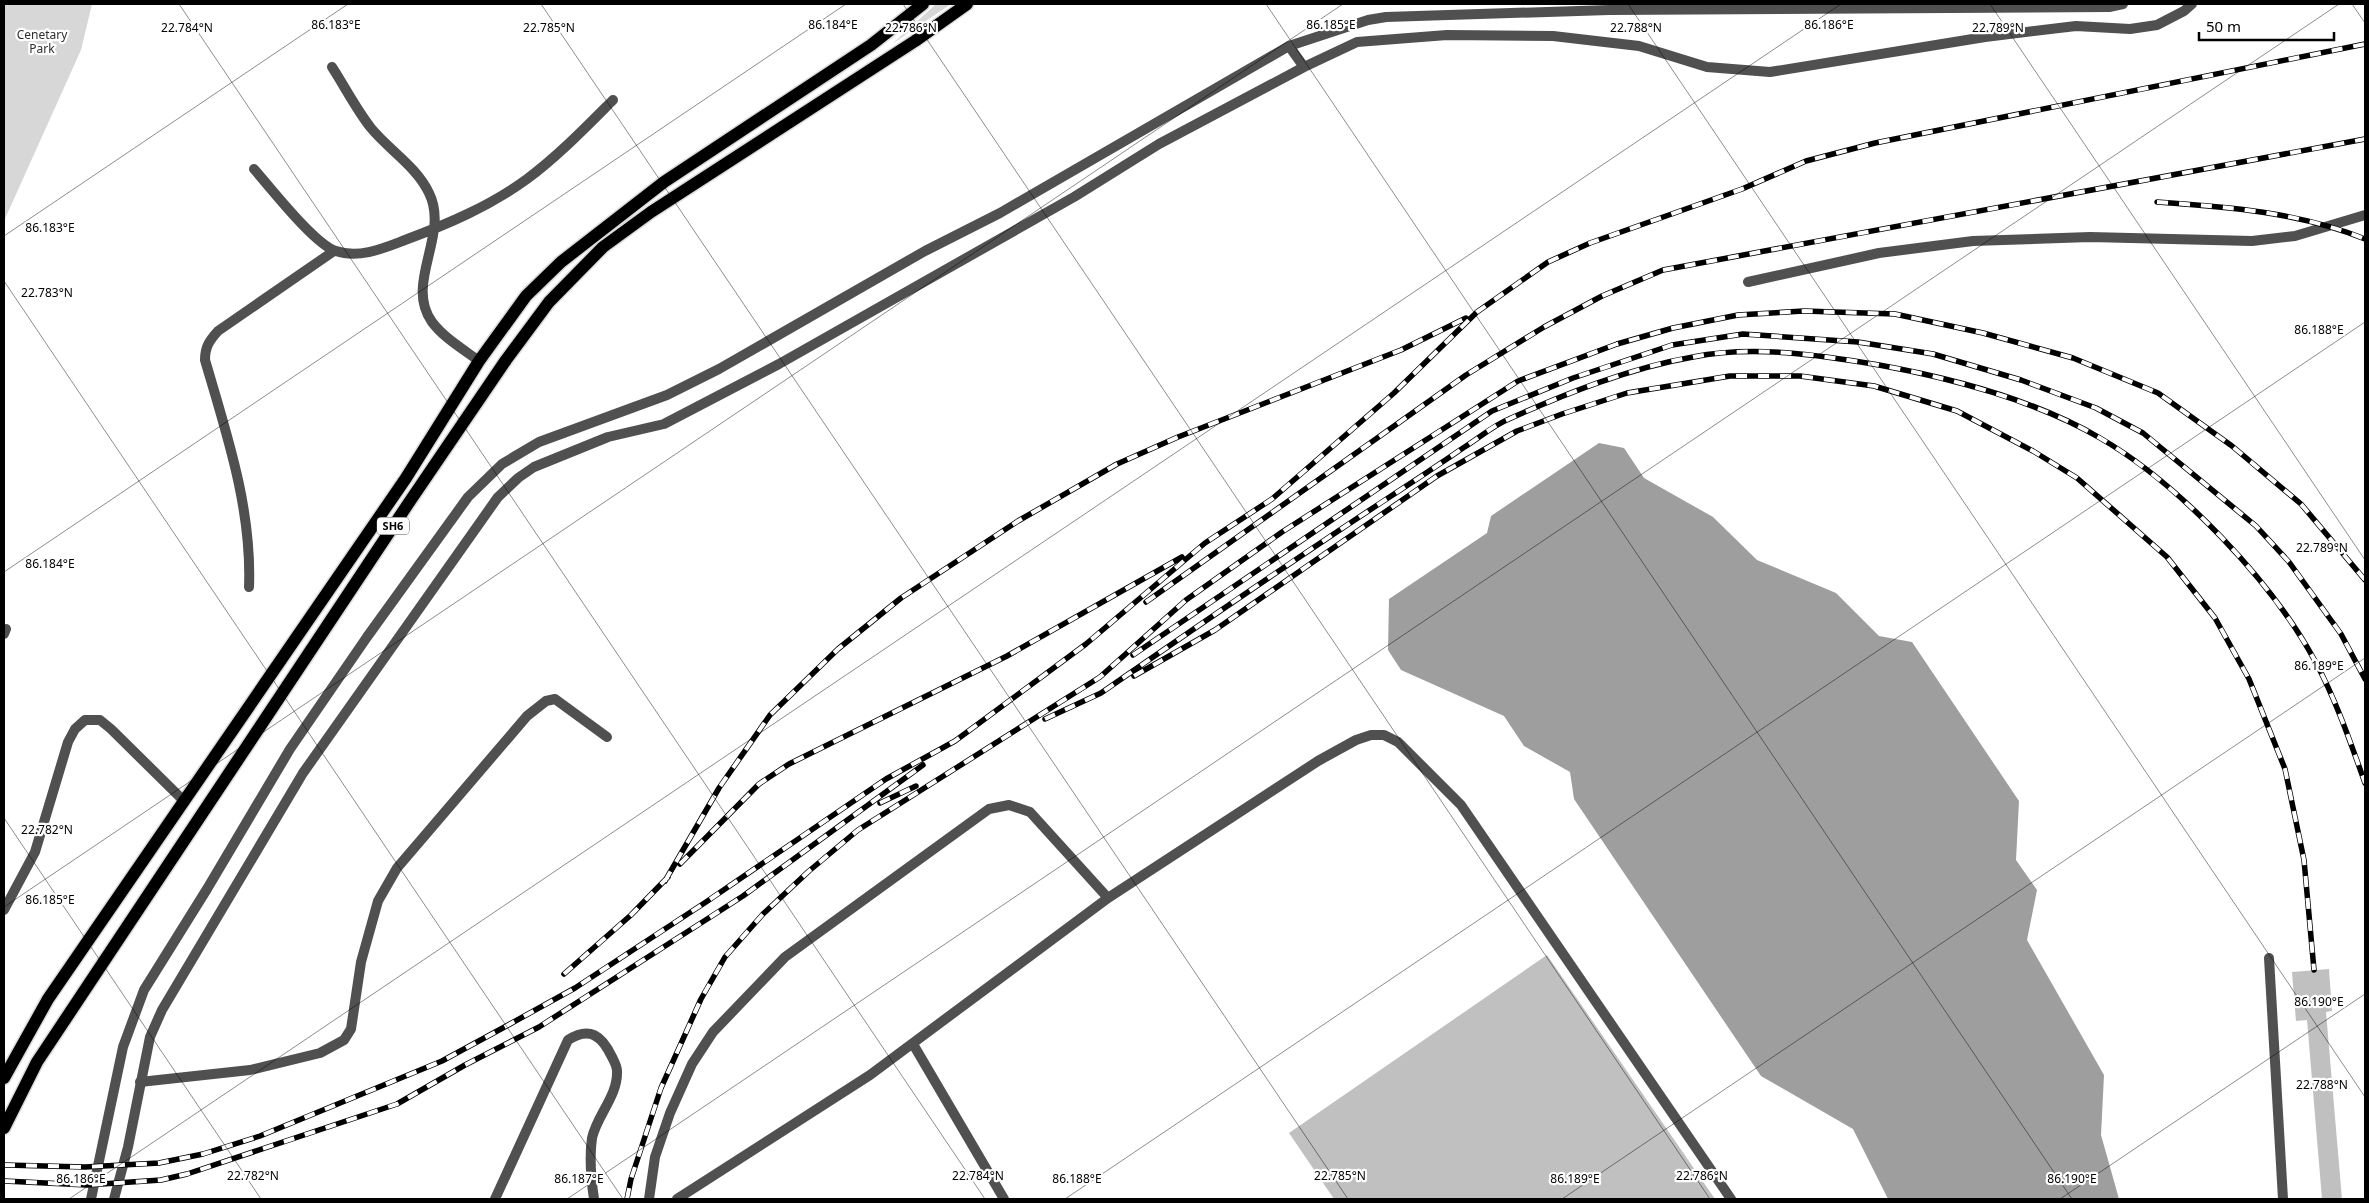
<svg xmlns="http://www.w3.org/2000/svg" width="2369" height="1203" viewBox="0 0 2369 1203" font-family="'Noto Sans',sans-serif">
	<rect width="100%" height="100%" fill="#fff"/>
	<!-- green -->
	<path fill="#d7d7d7" d="M4,4h88l-11,46 -77,171z
		M936,4h15l-59,40z"/>
	<!-- water -->
	<path fill="#9e9e9e" d="M1599,443l25,5 20,30 69,39 44,43 79,33 43,43 33,6 107,159 -3,59 21,30 -10,50 77,135 -3,60 18,64h-231l-35,-70 -92,-53 -187,-277 -4,-27 -46,-26 -20,-30 -103,-46 -13,-20 1,-51 98,-66 4,-17z"/>
	<!-- building -->
	<path fill="#c0c0c0" d="M1547,955l168,244h-381l-45,-66z
		M2329,969l3,42 -6,1 16,187h-20l-15,-179 -11,1 -4,-49z"/>
	<g fill="none" stroke-linecap="round" stroke-linejoin="round">
		<!-- primary casing -->
		<g stroke="#dbdbdb" stroke-width="15">
			<path id="primary" d="M4,1078l44,-79 358,-521 73,-117 47,-65 35,-34 103,-80 207,-137 52,-41
				M4,1128l33,-66 371,-558 98,-144 43,-58 54,-55 48,-35 264,-171 52,-37"/>
		</g>
		<!-- service -->
		<path stroke="#505050" stroke-width="10" d="M1748,282l131,-29 94,-12 117,-4 162,4 43,-5 70,-21
			M4,910l31,-58 33,-110 7,-13 10,-9h15l11,9 72,71
			M2269,958l14,241
			M913,1044l91,155
			M140,1082l110,-12 70,-17 24,-13 7,-11 10,-67 17,-61 19,-33 130,-152 19,-15 9,-2 52,38
			M495,1199l73,-159c22,-14 34,-4 44,17 2,4 5,9 5,14 1,25 -20,44 -25,67 -3,21 -1,41 2,61
			M649,1199l6,-42 15,-44 22,-49 21,-32 72,-75 204,-148 20,-4 21,7 78,86
			M677,1199l193,-124 238,-177 210,-137 38,-21 15,-5h13l14,7 63,63 270,394"/>
		<!-- minor -->
		<path stroke="#505050" stroke-width="10" d="M332,67c13,20 24,42 39,61 18,22 46,39 58,65 21,42 -25,90 3,129 12,16 31,27 47,39
			M254,169c16,18 61,76 82,82 23,8 48,-3 69,-11 43,-16 85,-34 122,-61 31,-23 59,-52 86,-79
			M249,587c3,-78 -22,-152 -44,-227 0,-13 4,-19 13,-29l116,-80
			M4,634l2,-5"/>
		<!-- tertiary -->
		<path stroke="#505050" stroke-width="10" d="M1289,46l15,21
			M91,1199l32,-152 21,-57 63,-101 83,-140 77,-112 101,-140 34,-33 37,-22 128,-47 52,-26 206,-118 75,-38 289,-167 79,-26 18,-3 223,-7 500,-3 14,-3
			M114,1199l14,-52 22,-110 12,-27 141,-237 195,-276 20,-19 16,-11 74,-30 56,-13 115,-60 295,-167 85,-53 145,-77 53,-25 90,-7 106,1 86,10 68,21 63,5 215,-35 91,-11 54,3 27,-4 27,-14 8,-7"/>
		<!-- primary -->
		<use href="#primary" stroke="#000" stroke-width="12"/>
		<!-- rail casing -->
		<g stroke="#000" stroke-width="5.5">
			<path id="rail" d="M2157,202c72,5 141,10 208,37
				M1146,602l320,-227 78,-48 58,-31 61,-26 702,-131
				M1133,655l359,-244 81,-33 99,-33 71,-11 115,8 75,12 88,26 75,28 47,25 113,93 33,36 52,72 24,45
				M1134,676l81,-46 222,-154 80,-45 45,-17 65,-21 103,-17h70l74,10 83,25 76,40 44,27 90,79 48,61 34,61 36,90 19,91 10,110
				M1045,719l56,-26c94,-65 188,-130 284,-193 26,-17 52,-34 78,-52 15,-9 29,-22 46,-29 58,-26 121,-51 184,-62 60,-12 126,-2 186,8 72,13 158,36 221,73 78,45 172,143 215,223 21,39 35,80 50,122
				M880,803l36,-17
				M680,864l79,-80 30,-20 218,-108 175,-99
				M665,881l54,-93 51,-73 68,-66 63,-51 117,-77 99,-57 61,-27 223,-87 65,-32
				M564,974l67,-59 37,-38
				M4,1165l81,2 74,-4 44,-9 57,-18 182,-75 68,-37 65,-36 131,-86 180,-123 69,-38 131,-97 119,-101 67,-44 122,-106 83,-81 71,-50 42,-19 152,-54 64,-28 69,-18 490,-99
				M4,1181l83,4 74,-5 26,-6 210,-70 68,-39 74,-38 204,-131 180,-131
				M627,1199l4,-20 30,-91 40,-89 24,-42 38,-43 46,-43 49,-41 242,-153 86,-77 96,-68 236,-151 99,-37 56,-16 65,-13 66,-4 91,3 88,19 90,25 85,35 74,53 69,58 64,76"/>
		</g>
		<!-- rail -->
		<use href="#rail" stroke="#fff" stroke-width="4" stroke-dasharray="11" stroke-linecap="butt"/>
	</g>
	<!-- ticks -->
	<path fill="none" stroke="#000" stroke-width="1" stroke-opacity="0.45" d="M179,4l806,1195M541,4l807,1195M903,4l807,1195M1266,4l806,1195M1628,4l737,1093M1990,4l375,556M2352,4l13,19M4,236l344,-232M4,281l619,918M4,572l842,-568M4,818l257,381M4,907l1339,-903M69,1199l1772,-1195M567,1199l1772,-1195M1065,1199l1300,-877M1562,1199l803,-541M2060,1199l305,-205"/>
	<g text-anchor="middle" stroke-width="4.5" stroke-linejoin="round" paint-order="stroke">
		<!-- shield labels -->
		<rect fill="#fff" stroke="#4c4c4c" stroke-width="1" x="377" y="517.5" width="32" height="17" rx="4"/>
		<g font-size="11" font-weight="bold" fill="#000">
			<text x="393" y="530">SH6</text>
		</g>
		<!-- park labels -->
		<g font-size="12" fill="#2e2e2e" stroke="#fff">
			<text x="42" y="39">Cenetary<tspan x="42" dy="14">Park</tspan></text>
		</g>
	</g>
	<g font-size="12" text-anchor="middle" fill="#000" stroke="#fff" stroke-width="4.5" stroke-linejoin="round" paint-order="stroke">
		<text x="336" y="29">86.183°E</text>
		<text x="1331" y="29">86.185°E</text>
		<text x="833" y="29">86.184°E</text>
		<text x="1829" y="29">86.186°E</text>
		<text x="1636" y="32">22.788°N</text>
		<text x="187" y="32">22.784°N</text>
		<text x="549" y="32">22.785°N</text>
		<text x="911" y="32">22.786°N</text>
		<text x="1998" y="32">22.789°N</text>
		<text x="50" y="232">86.183°E</text>
		<text x="47" y="297">22.783°N</text>
		<text x="2319" y="334">86.188°E</text>
		<text x="2322" y="552">22.789°N</text>
		<text x="50" y="568">86.184°E</text>
		<text x="2319" y="670">86.189°E</text>
		<text x="47" y="834">22.782°N</text>
		<text x="50" y="904">86.185°E</text>
		<text x="2319" y="1006">86.190°E</text>
		<text x="2322" y="1089">22.788°N</text>
		<text x="253" y="1180">22.782°N</text>
		<text x="978" y="1180">22.784°N</text>
		<text x="1340" y="1180">22.785°N</text>
		<text x="1702" y="1180">22.786°N</text>
		<text x="81" y="1183">86.186°E</text>
		<text x="579" y="1183">86.187°E</text>
		<text x="1077" y="1183">86.188°E</text>
		<text x="1575" y="1183">86.189°E</text>
		<text x="2072" y="1183">86.190°E</text>
	</g>
	<!-- border -->
	<rect width="2369" height="1203" fill="none" stroke="#000000" stroke-width="10"/>
	<!-- scale -->
	<path d="M2199 32v8h135v-8" fill="none" stroke="#000000" stroke-width="2.5"/>
	<text x="2206" y="32" font-size="15" fill="#000000" stroke="#ffffff" stroke-width="4" paint-order="stroke">50 m</text>
</svg>
